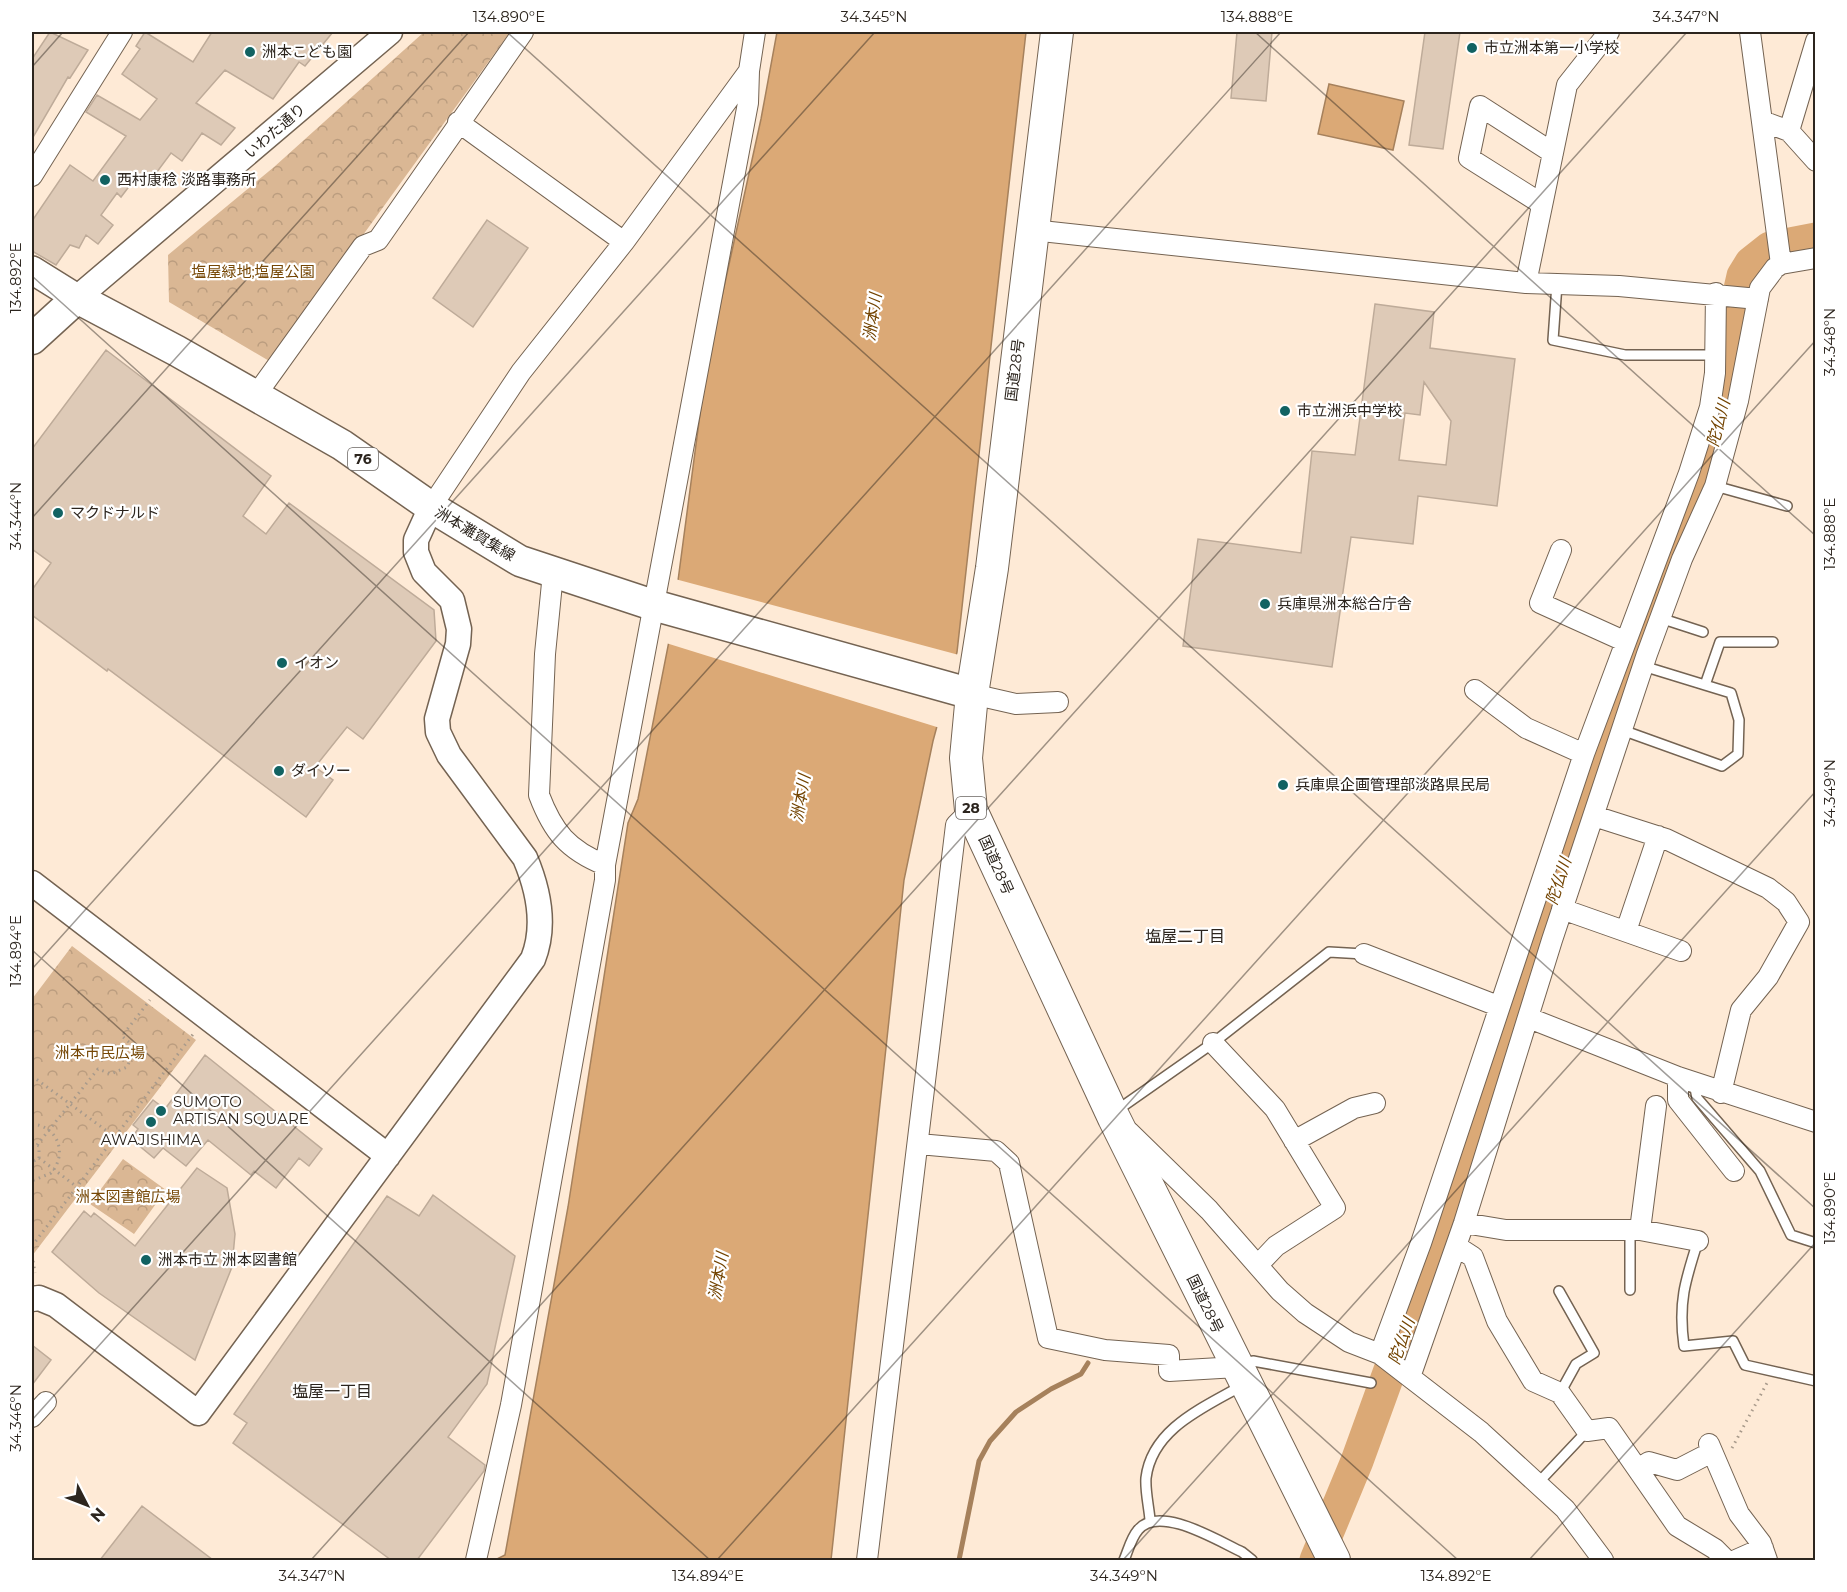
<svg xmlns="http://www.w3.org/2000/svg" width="1847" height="1592" viewBox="0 0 1847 1592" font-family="Montserrat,'Noto Sans JP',sans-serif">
	<defs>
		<pattern id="park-crowns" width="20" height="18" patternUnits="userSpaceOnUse" patternTransform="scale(1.5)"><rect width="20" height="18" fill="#dab794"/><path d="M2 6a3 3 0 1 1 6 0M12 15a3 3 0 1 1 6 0" fill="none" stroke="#bb9d7f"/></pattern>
	</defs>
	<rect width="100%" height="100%" fill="#feead6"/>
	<!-- park -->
	<path fill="url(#park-crowns)" d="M424,32h86l-239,330 -102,-60 -1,-47 106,-88z
		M72,946l124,94 -164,216v-257z
		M123,1159l43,31 -32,44 -44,-30z"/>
	<!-- water -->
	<path fill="#dba976" stroke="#a6815c" stroke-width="1.5" d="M777,32h249l-69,620 -24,89 -29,139 -73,680h-336l10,-5 63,-348 60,-384 10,-24 34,-173 34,-257 55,-250z
		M1329,84l75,17 -11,49 -75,-16z"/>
	<!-- pier -->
	<path fill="#feead6" d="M675,579l284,76 -19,73 -274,-85z"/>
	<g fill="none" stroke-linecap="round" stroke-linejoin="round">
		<!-- stream -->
		<path stroke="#a6815c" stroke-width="5" d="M959,1560l20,-99 11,-20 26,-29 35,-23 30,-15 7,-11"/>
		<!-- river -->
		<path stroke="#dba976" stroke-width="33" d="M1316,1560l41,-99 83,-229 203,-606 59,-147 27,-98 1,-48 13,-57 8,-13 19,-15 46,-9"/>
	</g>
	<!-- building -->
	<path fill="#decab7" stroke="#beab99" stroke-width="1.5" fill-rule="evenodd" d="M50,32l38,18 -18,28 -2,-1 -36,62v-80z
		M145,32l48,30 19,-30h121l-28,34 -6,-4 -26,37 -48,-29 -29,33 39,25 -14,17 -19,-12 -20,28 -11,-8 -23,31 -11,-8 -16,21 -4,-4 -16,22 12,10 -15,19 -12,-9 -7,13 -9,-3 -14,20 -24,-14v-30l38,-56 23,16 33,-45 -40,-24 11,-17 43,25 17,-21 -35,-25 18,-25 -4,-3z
		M1237,32h35l-6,69 -35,-3z
		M1425,32h35l-17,117 -34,-4z
		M487,220l41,28 -55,79 -40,-29z
		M1375,304l59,8 -4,36 85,11 -18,147 -79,-10 -5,48 -62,-7 -19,130 -149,-21 15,-107 103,14 11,-102 43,4zM1424,382l27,39 -5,44 -47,-5 6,-47 15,2z
		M106,350l165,126 -28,40 23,18 23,-31 145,107 2,31 -73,98 -16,-12 -32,40 18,13 -27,37 -198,-148 -1,2 -75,-56v-25l19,-27 -19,-14v-100z
		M205,1055l117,94 -13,17 -10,-8 -23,30 -22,-17 -3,4 -43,-35 -22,26 -23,-18 -9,10 -23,-19 7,-10 -5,-4 20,-25 12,9z
		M197,1168l30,20 8,46 -3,33 -37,93 -96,-67 -47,-41 32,-41 7,6 3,-4 41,33z
		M433,1195l82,61 -28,128 -39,53 37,28 -1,6 -67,89h-26l-158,-117 14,-20 -13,-9 153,-218 32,20z
		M32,1345l19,15 -19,25z
		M142,1506l71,54h-113z"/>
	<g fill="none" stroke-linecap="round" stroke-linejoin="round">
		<!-- service casing -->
		<g stroke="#746352" stroke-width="12">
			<path id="service" d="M1557,284l-4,56 72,15h90
				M1715,486l72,20
				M1660,618l43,14
				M1705,685l15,-43h53
				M1622,730l100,36 16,-12 1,-34 -8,-27 -88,-27
				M1694,1083l3,15 63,73 31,64 25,8
				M1116,1111l97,-68 116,-91 35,2
				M1698,1241c-13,40 -20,62 -14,105l49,-5 12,24 71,16
				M1630,1290v-60
				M1559,1291l35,62 -18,11 -16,29
				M1242,1365l11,-4 118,22
				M1538,1483l49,-52
				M1150,1520c-1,-13 -5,-29 -4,-42 6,-50 59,-71 97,-93
				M1124,1560c4,-9 7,-22 14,-30 21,-26 80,11 104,22l10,8"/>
		</g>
		<!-- minor casing -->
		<g stroke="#746352" stroke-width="22">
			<path id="minor" d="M1750,32l31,232
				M1762,121l27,10 27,-90
				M458,122l166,120
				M1789,131l27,30
				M32,176l90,-144
				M1542,204l-73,-46 11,-52 73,47
				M1032,230l494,53 93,3 139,13
				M1526,283l41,-198 42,-53
				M256,395l107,-149 15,-6 145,-208
				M431,507l90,-135 103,-130 125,-171
				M1561,550l-21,53 84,38
				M553,573l-8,81 -6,141c14,37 29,55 66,70
				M1475,690l51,38 58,26
				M972,694l44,10 42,-2
				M1594,816l72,23 102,49 18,14 13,20 -31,55 -27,33 -20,83
				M1562,909l119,42
				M1626,931l32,-95
				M1364,954l134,52
				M1529,1018l149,59 138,45
				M1213,1043l62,66 60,99 -59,38 -18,19
				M1678,1077v23l56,71
				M1129,1132l80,78 71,81 25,22 44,29 31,12 101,78 84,77 38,51
				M1294,1141l60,-33 21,-5
				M919,1144l77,7 13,12 39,175 57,12 64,5v16l68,-4
				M1464,1223l42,7h134l58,11
				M1640,1230l16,-124
				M1456,1246l17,11 24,64 36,60 27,12 27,38 22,-3 68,98 38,23 11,11
				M1380,1354l41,-111 163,-489 105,-281 21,-66 5,-34 1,-80
				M1410,1377l54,-154 88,-283 95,-286 35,-95 33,-73 23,-85 22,-113 15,-20 6,-4 35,-6
				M32,1417l14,-15
				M1709,1444l30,70 22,29 6,17
				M1638,1469l11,-7 28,8 35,-18
				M476,1560l35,-155 94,-525v-15l143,-762 1,-32 6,-39
				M867,1560l89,-735 15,-15
				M1736,1560l27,-12"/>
		</g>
		<!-- tertiary casing -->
		<g stroke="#746352" stroke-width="27">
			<path id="tertiary" d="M77,298l313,-266
				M32,883l356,273
				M32,1299l7,-1 17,7 142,108 335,-454c13,-33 6,-68 -8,-101l-76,-103 -11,-23 -1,-13 21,-75 1,-15 -7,-29 -28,-28 -8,-20v-12l15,-33"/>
		</g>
		<!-- secondary casing -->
		<g stroke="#746352" stroke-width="30">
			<path id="secondary" d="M32,270l45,28"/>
		</g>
		<!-- primary casing -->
		<g stroke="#746352" stroke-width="33">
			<path id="primary" d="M32,339l45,-41 100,53 165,94 89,62 89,54 133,44 319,89"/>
		</g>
		<!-- trunk casing -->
		<g stroke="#746352" stroke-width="34">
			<path id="trunk" d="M1057,32l-65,536 -20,126 -6,64 5,52 143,308 220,442"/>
		</g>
		<!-- path -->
		<path stroke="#a89a8b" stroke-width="3" stroke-dasharray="1.5 4.5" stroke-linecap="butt" d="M32,1076l83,61
			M32,1124c26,2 36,30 19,49l-19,8
			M32,1143l7,3v12l-7,4
			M37,1145l61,-76 13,5 16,-7 6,-14 -3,-10 -8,-7 28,-36
			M39,1158l38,29
			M32,1246l162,-213
			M32,1255l3,18
			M1732,1448l35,-65"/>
		<!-- service -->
		<use href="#service" stroke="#fff" stroke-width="9"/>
		<!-- minor -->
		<use href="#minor" stroke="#fff" stroke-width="20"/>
		<!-- tertiary -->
		<use href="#tertiary" stroke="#fff" stroke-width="24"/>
		<!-- secondary -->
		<use href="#secondary" stroke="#fff" stroke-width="27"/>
		<!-- primary -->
		<use href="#primary" stroke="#fff" stroke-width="30"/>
		<!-- trunk -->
		<use href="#trunk" stroke="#fff" stroke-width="32"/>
	</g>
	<!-- ticks -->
	<path fill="none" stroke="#2c251e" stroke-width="1.5" stroke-opacity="0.45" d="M507,32l1309,1177M1255,32l561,504M32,67l31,-35M32,276l1426,1284M32,518l437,-486M32,950l678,610M32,969l843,-937M32,1420l1249,-1388M311,1560l1376,-1528M717,1560l1099,-1220M1123,1560l693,-769M1529,1560l287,-318"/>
	<!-- markers -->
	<g fill="#116262" stroke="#fff" stroke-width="2">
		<circle cx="1472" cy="48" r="6"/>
		<circle cx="250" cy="52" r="6"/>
		<circle cx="105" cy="180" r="6"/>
		<circle cx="1285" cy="411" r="6"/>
		<circle cx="58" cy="513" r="6"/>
		<circle cx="1265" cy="604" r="6"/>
		<circle cx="282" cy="663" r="6"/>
		<circle cx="279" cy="771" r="6"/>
		<circle cx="1283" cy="785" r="6"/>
		<circle cx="161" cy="1111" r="6"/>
		<circle cx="151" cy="1122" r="6"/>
		<circle cx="146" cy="1260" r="6"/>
	</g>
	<g text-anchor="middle" stroke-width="4.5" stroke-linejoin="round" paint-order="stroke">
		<!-- shield labels -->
		<g fill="#fff" stroke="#6b6662" stroke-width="1.5">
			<rect x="348" y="448" width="30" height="22" rx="4.5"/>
			<rect x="956" y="797" width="30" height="22" rx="4.5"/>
		</g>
		<g font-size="14" font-weight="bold" fill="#2c251e">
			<text x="363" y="464">76</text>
			<text x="971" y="813">28</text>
		</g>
		<!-- poi labels -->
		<g font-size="15" fill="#2c251e" stroke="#fff" text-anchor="start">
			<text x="1484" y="53">市立洲本第一小学校</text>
			<text x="262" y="57">洲本こども園</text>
			<text x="117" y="185">西村康稔 淡路事務所</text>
			<text x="1297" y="416">市立洲浜中学校</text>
			<text x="70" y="518">マクドナルド</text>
			<text x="1277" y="609">兵庫県洲本総合庁舎</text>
			<text x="294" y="668">イオン</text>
			<text x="291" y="776">ダイソー</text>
			<text x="1295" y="790">兵庫県企画管理部淡路県民局</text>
			<text x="173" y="1107">SUMOTO<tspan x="173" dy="17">ARTISAN SQUARE</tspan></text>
			<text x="151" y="1145" text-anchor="middle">AWAJISHIMA</text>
			<text x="158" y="1265">洲本市立 洲本図書館</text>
		</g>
		<!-- street labels -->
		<g font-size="15" fill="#2c251e" stroke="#fff">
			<text transform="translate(275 131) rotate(-41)" y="5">いわた通り</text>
			<text transform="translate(1015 370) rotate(-83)" y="5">国道28号</text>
			<text transform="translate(475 534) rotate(31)" y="5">洲本灘賀集線</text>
			<text transform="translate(996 865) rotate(66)" y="5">国道28号</text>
			<text transform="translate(1205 1304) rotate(64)" y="5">国道28号</text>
		</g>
		<!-- park labels -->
		<g font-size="15" fill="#764705" stroke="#fff">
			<text x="253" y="277">塩屋緑地;塩屋公園</text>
			<text x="100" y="1058">洲本市民広場</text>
			<text x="128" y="1202">洲本図書館広場</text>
		</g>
		<!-- water labels -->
		<g font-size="16" font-style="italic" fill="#724300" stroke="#fff">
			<text transform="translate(872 317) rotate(-82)" y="6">洲本川</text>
			<text transform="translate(1718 423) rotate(-75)" y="6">陀仏川</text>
			<text transform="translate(800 798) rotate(-80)" y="6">洲本川</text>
			<text transform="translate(1558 881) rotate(-72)" y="6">陀仏川</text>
			<text transform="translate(718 1276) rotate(-80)" y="6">洲本川</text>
			<text transform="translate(1401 1341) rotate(-70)" y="6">陀仏川</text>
		</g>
		<!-- neighbourhood labels -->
		<g font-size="16" fill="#2c251e" stroke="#fff">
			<text x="1185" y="942">塩屋二丁目</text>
			<text x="332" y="1397">塩屋一丁目</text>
		</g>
	</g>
	<!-- border -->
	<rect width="1847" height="1592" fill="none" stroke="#ffffff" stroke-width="66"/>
	<!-- north arrow -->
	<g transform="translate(87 1505) rotate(132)" stroke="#ffffff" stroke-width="4.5" paint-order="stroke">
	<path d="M0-4.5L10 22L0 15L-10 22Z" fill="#2c251e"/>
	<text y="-9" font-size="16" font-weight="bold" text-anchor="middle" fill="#2c251e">N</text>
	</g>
	<rect x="33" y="33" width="1781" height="1526" fill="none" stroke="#2c251e" stroke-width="2"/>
	<g font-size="15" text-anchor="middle" fill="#2c251e">
		<text x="509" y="22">134.890°E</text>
		<text x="874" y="22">34.345°N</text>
		<text x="1257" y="22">134.888°E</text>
		<text x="1686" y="22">34.347°N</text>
		<text transform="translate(16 278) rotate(-90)" y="5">134.892°E</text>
		<text transform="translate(1830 342) rotate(-90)" y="5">34.348°N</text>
		<text transform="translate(16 516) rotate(-90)" y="5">34.344°N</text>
		<text transform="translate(1830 534) rotate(-90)" y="5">134.888°E</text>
		<text transform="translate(1830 793) rotate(-90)" y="5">34.349°N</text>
		<text transform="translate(16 951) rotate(-90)" y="5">134.894°E</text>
		<text transform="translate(1830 1208) rotate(-90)" y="5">134.890°E</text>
		<text transform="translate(16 1418) rotate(-90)" y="5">34.346°N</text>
		<text x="312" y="1581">34.347°N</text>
		<text x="708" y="1581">134.894°E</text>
		<text x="1124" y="1581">34.349°N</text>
		<text x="1456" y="1581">134.892°E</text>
	</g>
</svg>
